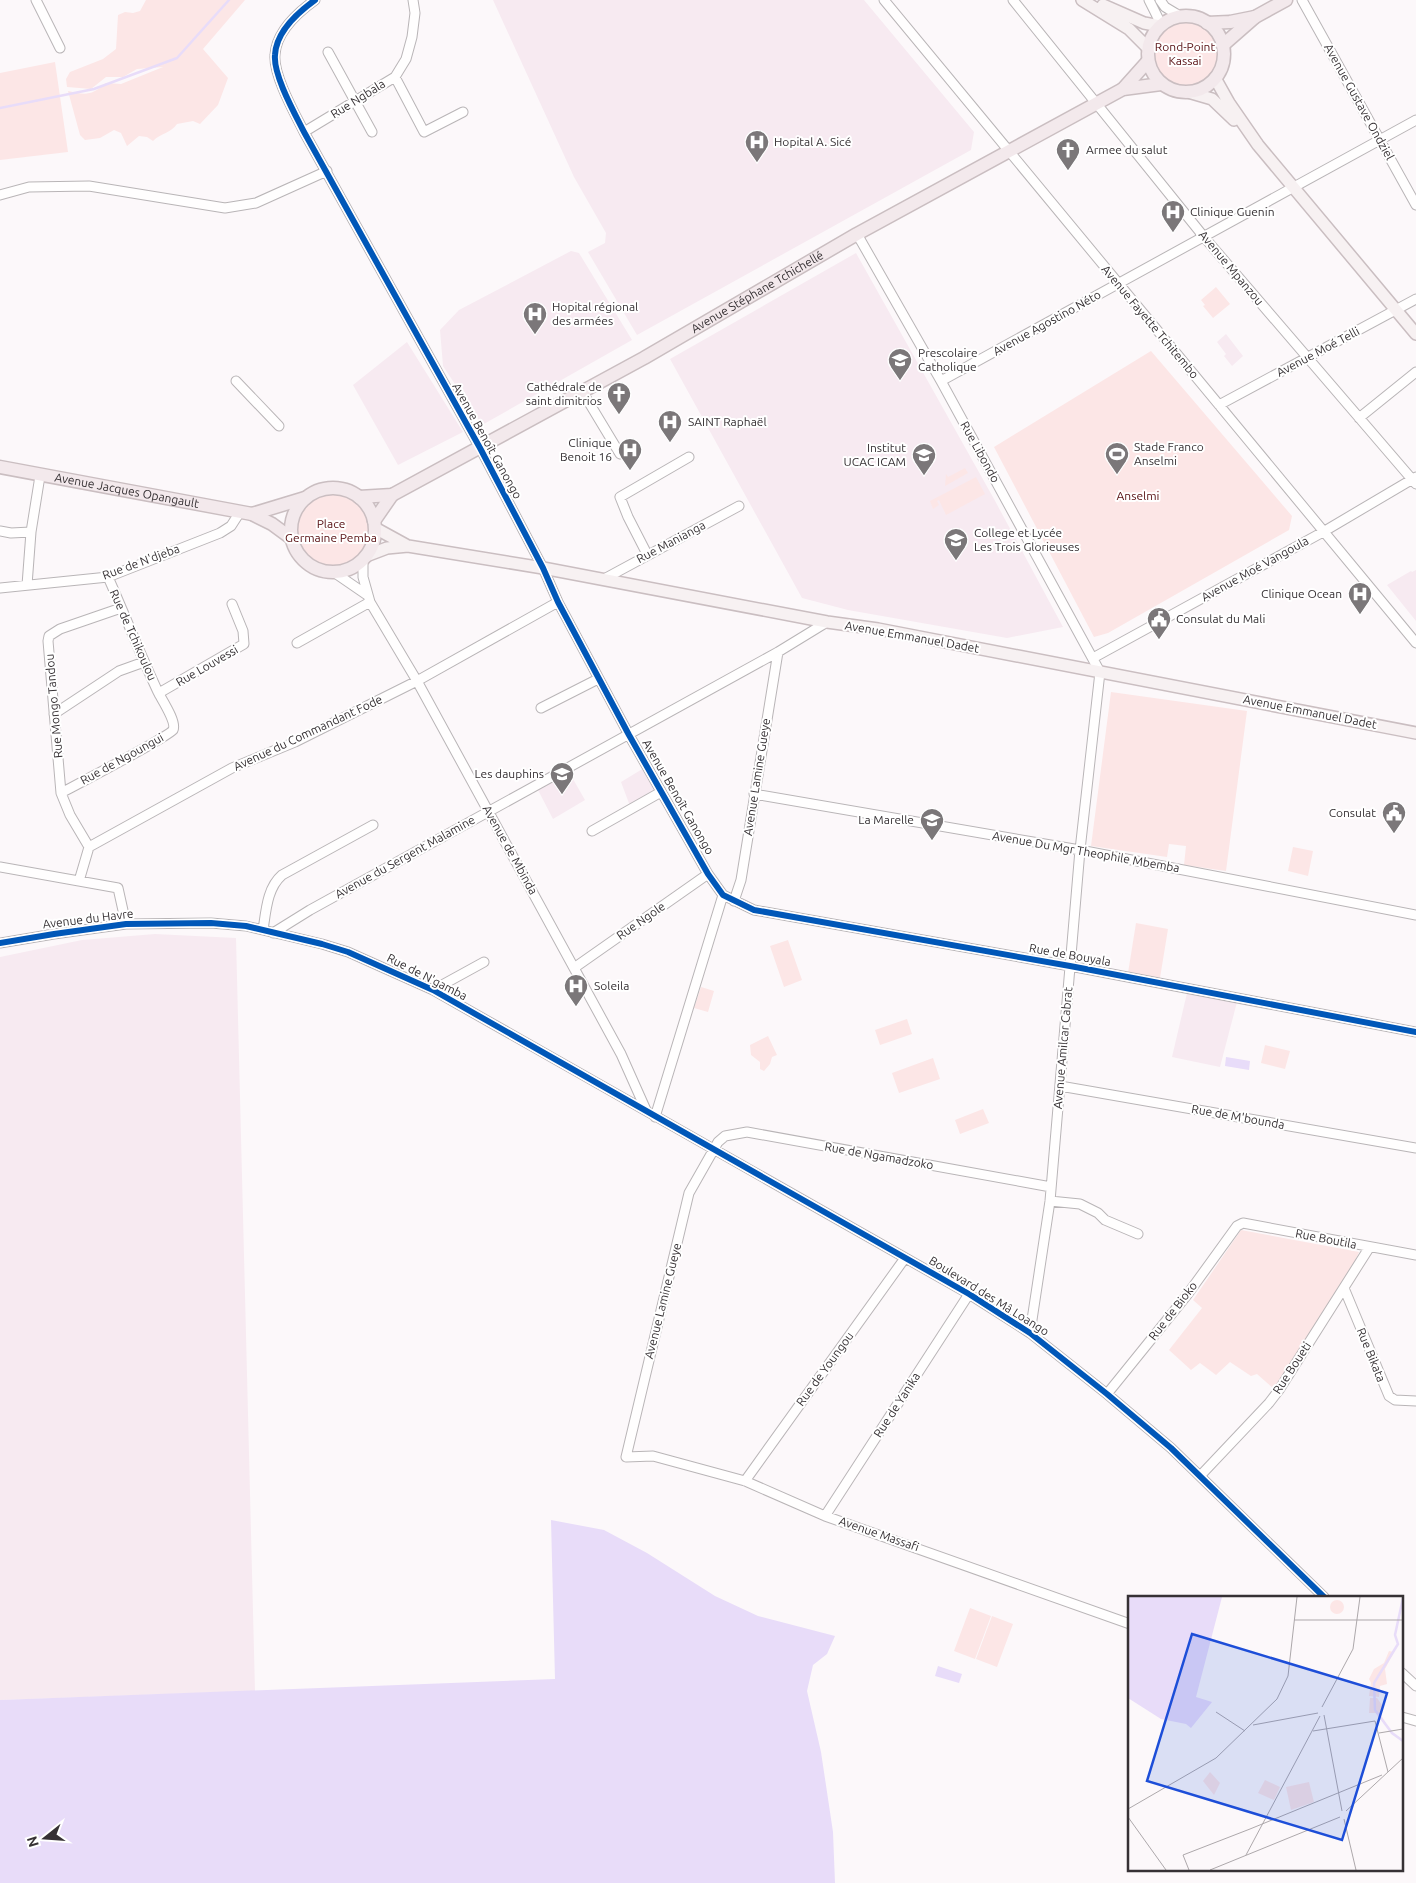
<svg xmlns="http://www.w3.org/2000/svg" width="1416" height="1883" viewBox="0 0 1416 1883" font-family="Ubuntu,sans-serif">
	<rect width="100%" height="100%" fill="#fcf8fa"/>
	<!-- built -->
	<path fill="#f7eaf1" d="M493,0h371l110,132 -3,18 -334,185 -49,-83 17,-9 1,-10 -32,-56z
		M571,251l8,2 53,87 -150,85 -39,-59 -3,-36 19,-20z
		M856,253l138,246 69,128 -56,11 -159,-28 -46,-12 -132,-239z
		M1226,334l17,22 -11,10 -8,-10 2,-2 -9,-12z
		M407,342l56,90 -65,33 -45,-80z
		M1416,570v51l-29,-36 24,-14 1,1z
		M644,768l15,24 -29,14 -9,-24z
		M569,772l16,28 -32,19 -15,-29z
		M155,934l81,4 19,753 -255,9v-743l82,-17z
		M1187,993l50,9 -17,65 -48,-10z"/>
	<!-- green -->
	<path fill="#fce6e6" d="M146,0h99l-42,49 25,29 -10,27 -18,19 -7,-3 -16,3c-6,9 -16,9 -24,17l-6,-4 -8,-1 -12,10 -6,-13 -7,-3 -14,8 -15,2 -5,-5 -12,-44c18,4 23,5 38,-8l15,1 42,-17 -26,2 -14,8h-17l-15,12 -24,-2 -1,-8 4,-7 33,-13 13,-10 2,-34 7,-3 8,1 7,-2z
		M1151 54a34 34 0 1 1 68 0a34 34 0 1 1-68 0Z
		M55,62l13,90 -68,8v-87z
		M1216,287l14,17 -17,14 -10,-12 2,-1 -4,-5z
		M1151,351l141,165 -3,14 -181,103 -14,4 -100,-190z
		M965,468l3,5 -23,13 1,-12 2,3z
		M976,477l9,17 -39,21 -7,-15 -2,1 2,4 -6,4 -3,-8z
		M293 531a38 38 0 1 1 76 0a38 38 0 1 1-76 0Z
		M1111,692l136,19 -21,160 -42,-6 2,-19 -17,-2 -2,13 -76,-11z
		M1293,847l20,4 -5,25 -20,-5z
		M1136,923l32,6 -8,49 -32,-5z
		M788,940l14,40 -18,7 -14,-41z
		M701,987l13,4 -6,21 -14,-4z
		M907,1019l5,15 -32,11 -5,-15z
		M768,1036l9,19 -5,2 -2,7 -6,7 -4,-2v-7l-9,-7 -1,-10z
		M1265,1045l25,6 -5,18 -24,-6z
		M933,1058l7,21 -41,14 -7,-20z
		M983,1109l6,14 -29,11 -5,-14z
		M1241,1230l118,22 -18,40 -67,97 -17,-15 -6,2 -21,-14 -14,13 -16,-12 -9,7 -22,-20 33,-42 -9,-8z
		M970,1608l21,8 -16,43 -21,-8z
		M992,1616l21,8 -16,43 -21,-8z"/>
	<!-- water -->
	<path fill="#e8dcf9" d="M1226,1057l24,4 -1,9 -24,-4z
		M551,1520l53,10 43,23 68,43 43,20 77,20 -8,18 -14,11 -6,26 14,61 12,80 2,51h-835v-183l555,-21z
		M938,1666l24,8 -3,9 -24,-7z"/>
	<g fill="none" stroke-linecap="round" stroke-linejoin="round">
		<!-- stream -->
		<path stroke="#e8dcf9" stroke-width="2.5" d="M0,108l94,-19 83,-31 52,-58"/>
		<!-- minor casing -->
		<g stroke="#b9b5b7" stroke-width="11">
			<path id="minor" d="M36,0l24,48
				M315,0c-18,13 -39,32 -40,55 -2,20 20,59 29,77l176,316 63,120 15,34 71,133 79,139 15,21 31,15 316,56 346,66
				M884,0l532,643
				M1013,0l191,237 212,247
				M1149,0l12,24
				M1160,0l5,7 15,9
				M1302,0l114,205
				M328,52l44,80
				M395,77l29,55 39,-20
				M304,132l91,-55 11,-18 6,-22 3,-24 -2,-13
				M0,195l29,-8 60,-1 136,22 31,-5 71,-32
				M857,234l84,147 159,291 -20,178 -30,351 -20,132
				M236,381l43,45
				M941,381l475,-261
				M582,391l38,63
				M1219,405l197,-106
				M1359,418l57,-46
				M0,531l11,2 20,-1
				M647,554l-19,-37 -8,-20 69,-40
				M363,560v17l7,25 47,79 157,287 47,86 25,56
				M335,573l32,22
				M604,579l135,-73
				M27,585l4,-53 9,-56
				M0,588l108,-11 112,-44 11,-7 9,-14
				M297,643l73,-41
				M1093,658l230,-126 93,-55
				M159,693l85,-49 -1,-13 -11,-27
				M541,708l57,-29
				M54,714l65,-43 25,-9
				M61,793c15,-8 107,-56 112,-63 4,-8 -11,-30 -15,-38 -18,-38 -33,-77 -50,-115
				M754,794l326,56 336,65
				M592,831l69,-39
				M89,847l-19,-32 -9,-22 -13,-152 1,-5 11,-7 61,-21
				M0,867l118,21 8,36
				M79,881l10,-34 143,-79 63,-26 122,-61 141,-79
				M734,901l7,-21 37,-228
				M263,930c3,-19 4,-42 19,-55l91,-50
				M273,933l37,-23 468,-258 49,-30
				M0,943l54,-9 72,-10 85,-1 35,3 76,18 26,8 85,38 536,304 61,39 77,61 64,54 153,149
				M574,968l134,-94
				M433,990l51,-28
				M1060,1086l356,62
				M655,1117l68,-222
				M1051,1187l-304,-55 -22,4 -7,6 -29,51 -63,264 27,-1 92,25 80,35 305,108
				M1050,1201l30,3 18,9 7,7 33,14
				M1344,1288l45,108 6,4 21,1
				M1107,1394l80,-99 50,-69 6,-3 173,32
				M1200,1476l69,-73 10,-13 90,-142
				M745,1481l160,-223
				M825,1516l144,-222
				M1402,1673l14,13
				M1402,1717l14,4"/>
		</g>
		<!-- major casing -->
		<g stroke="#cabec1" stroke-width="14">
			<path id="major" d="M1082,0l47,29 19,19
				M1103,5l41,18 16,3
				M1215,78l14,25 29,42 158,189
				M1188,92l24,7 22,21
				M375,528l31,17
				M366,556l21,-8 21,-2 135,22 284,54 51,7 538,104"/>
		</g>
		<!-- highway casing -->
		<g stroke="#cabec1" stroke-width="15">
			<g id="highway">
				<circle cx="1186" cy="54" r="38"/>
				<path d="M1207,23l23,-1 25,-5"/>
				<path d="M1223,45l32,-28 31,-17"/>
				<path d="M1123,89l25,-28"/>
				<path id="s1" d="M0,467l252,47 20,10 19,14"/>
				<circle cx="333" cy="530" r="42"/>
				<path id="s2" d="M359,497l33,-2 252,-137 213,-124 266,-145 38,-5"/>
				<path d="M252,514l53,-16"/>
				<path d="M374,521l18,-26"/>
			</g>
		</g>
		<!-- minor -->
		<use href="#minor" stroke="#fffefe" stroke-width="9"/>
		<!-- major -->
		<use href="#major" stroke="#f7f1f2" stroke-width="11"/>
		<!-- highway -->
		<use href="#highway" stroke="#f3e9ec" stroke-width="12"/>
		<!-- cycleway casing -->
		<g stroke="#fff" stroke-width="9">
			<path id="cycleway" d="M315,0c-18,13 -39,32 -40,55 -2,20 20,59 29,77l176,316 63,120 15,34 71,133 79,139 15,21 31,15 316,56 346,66
				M0,943l54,-9 72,-10 85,-1 35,3 76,18 26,8 85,38 536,304 61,39 77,61 64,54 153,149"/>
		</g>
		<!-- cycleway -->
		<use href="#cycleway" stroke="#0057b8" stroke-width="6"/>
	</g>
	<!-- icons -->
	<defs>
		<g id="hospital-pin" transform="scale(1.25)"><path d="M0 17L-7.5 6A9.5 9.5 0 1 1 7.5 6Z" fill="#7b7779" stroke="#fff"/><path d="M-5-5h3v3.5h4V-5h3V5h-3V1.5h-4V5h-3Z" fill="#fff"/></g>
		<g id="church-pin" transform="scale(1.25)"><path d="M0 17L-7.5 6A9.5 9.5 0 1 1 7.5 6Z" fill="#7b7779" stroke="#fff"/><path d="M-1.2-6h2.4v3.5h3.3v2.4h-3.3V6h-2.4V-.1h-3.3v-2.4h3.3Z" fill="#fff"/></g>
		<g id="school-pin" transform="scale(1.25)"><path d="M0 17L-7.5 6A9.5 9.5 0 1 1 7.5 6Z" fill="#7b7779" stroke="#fff"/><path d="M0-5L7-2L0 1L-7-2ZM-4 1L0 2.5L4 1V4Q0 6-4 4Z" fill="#fff"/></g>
		<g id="stadium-pin" transform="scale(1.25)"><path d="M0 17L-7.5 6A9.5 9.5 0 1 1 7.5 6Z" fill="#7b7779" stroke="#fff"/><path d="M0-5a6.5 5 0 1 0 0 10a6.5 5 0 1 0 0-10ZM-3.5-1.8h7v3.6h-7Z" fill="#fff"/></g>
		<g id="civic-pin" transform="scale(1.25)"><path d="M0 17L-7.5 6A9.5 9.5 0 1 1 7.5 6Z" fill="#7b7779" stroke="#fff"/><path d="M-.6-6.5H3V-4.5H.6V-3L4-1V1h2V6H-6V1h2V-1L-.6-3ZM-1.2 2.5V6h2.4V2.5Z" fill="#fff"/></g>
	</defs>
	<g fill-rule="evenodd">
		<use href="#hospital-pin" x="757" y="142"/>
		<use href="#church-pin" x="1068" y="150"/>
		<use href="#hospital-pin" x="1173" y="212"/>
		<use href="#hospital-pin" x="535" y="314"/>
		<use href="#school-pin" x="900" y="360"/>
		<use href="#church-pin" x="619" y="394"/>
		<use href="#hospital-pin" x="670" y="422"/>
		<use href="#hospital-pin" x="630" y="450"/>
		<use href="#stadium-pin" x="1117" y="454"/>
		<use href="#school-pin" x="924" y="455"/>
		<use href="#school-pin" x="956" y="540"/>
		<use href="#hospital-pin" x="1360" y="594"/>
		<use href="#civic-pin" x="1159" y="619"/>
		<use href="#school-pin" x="562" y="774"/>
		<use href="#civic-pin" x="1394" y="813"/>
		<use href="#school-pin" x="932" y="820"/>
		<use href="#hospital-pin" x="576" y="986"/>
	</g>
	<g text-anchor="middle" stroke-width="4" stroke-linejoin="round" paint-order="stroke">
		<!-- park labels -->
		<g font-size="12" fill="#570f12" stroke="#fff">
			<text x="1185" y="51">Rond-Point<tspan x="1185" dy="14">Kassai</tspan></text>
			<text x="1138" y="500">Anselmi</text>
			<text x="331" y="528">Place<tspan x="331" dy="14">Germaine Pemba</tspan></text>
		</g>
		<!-- street labels -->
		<g font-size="12" fill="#363134" stroke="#fff">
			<text transform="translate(358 99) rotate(-32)" y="4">Rue Ngbala</text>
			<text transform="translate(1359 102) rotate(61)" y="4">Avenue Gustave Ondziel</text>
			<text transform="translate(1231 268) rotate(50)" y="4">Avenue Mpanzou</text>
			<text dy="4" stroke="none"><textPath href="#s2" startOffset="451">Avenue Stéphane Tchichellé</textPath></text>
			<text transform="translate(1150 322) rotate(50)" y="4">Avenue Fayette Tchitembo</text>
			<text transform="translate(1047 323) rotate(-29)" y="4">Avenue Agostino Néto</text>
			<text transform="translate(1318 352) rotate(-28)" y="4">Avenue Moé Telli</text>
			<text transform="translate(487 441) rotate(61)" y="4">Avenue Benoît Ganongo</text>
			<text transform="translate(980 452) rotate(61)" y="4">Rue Libondo</text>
			<text dy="4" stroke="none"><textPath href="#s1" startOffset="129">Avenue Jacques Opangault</textPath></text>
			<text transform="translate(671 542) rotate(-28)" y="4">Rue Manianga</text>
			<text transform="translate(141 562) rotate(-20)" y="4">Rue de N'djeba</text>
			<text transform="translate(1255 569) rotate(-29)" y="4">Avenue Moé Vangoula</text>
			<text transform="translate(133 635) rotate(66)" y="4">Rue de Tchikoulou</text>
			<text transform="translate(912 637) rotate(10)" y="4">Avenue Emmanuel Dadet</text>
			<text transform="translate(207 666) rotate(-30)" y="4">Rue Louvessi</text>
			<text transform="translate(54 706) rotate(-95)" y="4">Rue Mongo Tandou</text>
			<text transform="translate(1310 712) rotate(11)" y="4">Avenue Emmanuel Dadet</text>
			<text transform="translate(308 733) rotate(-25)" y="4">Avenue du Commandant Fode</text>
			<text transform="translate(122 759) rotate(-29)" y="4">Rue de Ngoungui</text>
			<text transform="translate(757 777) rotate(-81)" y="4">Avenue Lamine Gueye</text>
			<text transform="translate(678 797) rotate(60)" y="4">Avenue Benoît Ganongo</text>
			<text transform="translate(510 850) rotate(61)" y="4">Avenue de Mbinda</text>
			<text transform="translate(1086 852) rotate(10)" y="4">Avenue Du Mgr Theophile Mbemba</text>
			<text transform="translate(405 857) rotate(-29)" y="4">Avenue du Sergent Malamine</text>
			<text transform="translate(88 919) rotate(-7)" y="4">Avenue du Havre</text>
			<text transform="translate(641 921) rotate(-35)" y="4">Rue Ngole</text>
			<text transform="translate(1070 955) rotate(10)" y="4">Rue de Bouyala</text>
			<text transform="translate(427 977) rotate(27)" y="4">Rue de N'gamba</text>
			<text transform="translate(1063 1048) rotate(-85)" y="4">Avenue Amilcar Cabrat</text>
			<text transform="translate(1238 1117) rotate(10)" y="4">Rue de M'bounda</text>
			<text transform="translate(879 1156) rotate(10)" y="4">Rue de Ngamadzoko</text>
			<text transform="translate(1326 1239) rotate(11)" y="4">Rue Boutila</text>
			<text transform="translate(989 1296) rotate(32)" y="4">Boulevard des Mâ Loango</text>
			<text transform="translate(663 1301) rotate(-76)" y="4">Avenue Lamine Gueye</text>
			<text transform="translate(1173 1311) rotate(-52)" y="4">Rue de Bioko</text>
			<text transform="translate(1371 1355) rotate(68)" y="4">Rue Bikata</text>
			<text transform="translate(1292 1368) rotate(-57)" y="4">Rue Boueti</text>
			<text transform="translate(825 1369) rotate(-54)" y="4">Rue de Youngou</text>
			<text transform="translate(897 1405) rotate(-57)" y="4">Rue de Yanika</text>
			<text transform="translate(879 1534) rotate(19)" y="4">Avenue Massafi</text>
		</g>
		<!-- poi labels -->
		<g font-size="12" fill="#363134" stroke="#fff" text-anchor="start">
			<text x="774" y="146">Hopital A. Sicé</text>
			<text x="1086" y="154">Armee du salut</text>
			<text x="1190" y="216">Clinique Guenin</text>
			<text x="552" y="311">Hopital régional<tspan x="552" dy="14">des armées</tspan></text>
			<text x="918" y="357">Prescolaire<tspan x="918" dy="14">Catholique</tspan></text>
			<text x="602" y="391" text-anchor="end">Cathédrale de<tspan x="602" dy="14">saint dimitrios</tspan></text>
			<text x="688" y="426">SAINT Raphaël</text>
			<text x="612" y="447" text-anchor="end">Clinique<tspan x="612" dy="14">Benoit 16</tspan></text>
			<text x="1134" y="451">Stade Franco<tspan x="1134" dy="14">Anselmi</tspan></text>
			<text x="906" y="452" text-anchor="end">Institut<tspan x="906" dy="14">UCAC ICAM</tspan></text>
			<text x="974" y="537">College et Lycée<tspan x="974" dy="14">Les Trois Glorieuses</tspan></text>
			<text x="1342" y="598" text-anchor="end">Clinique Ocean</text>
			<text x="1176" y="623">Consulat du Mali</text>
			<text x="544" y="778" text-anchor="end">Les dauphins</text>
			<text x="1376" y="817" text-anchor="end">Consulat</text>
			<text x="914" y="824" text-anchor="end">La Marelle</text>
			<text x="594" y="990">Soleila</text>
		</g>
	</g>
	<!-- overview -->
	<g transform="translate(1128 1596)">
		<rect width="275" height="275" fill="#fcf8fa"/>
		<path d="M202 11a7 7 0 1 1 14 0a7 7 0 1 1-14 0ZM261,55l5,1 -9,17 2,15 -7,2 -1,11 -10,-1 2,-13 -2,-4 5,-10 10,-6zM242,102h7l5,7 -1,10 8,14 -13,-16h-7zM82,176l10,11 -6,12 -11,-14zM137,184l15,7 -6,13 -16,-7zM181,186l5,20 -23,8 -5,-23z" fill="#fce6e6"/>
		<path d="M0,1h94l-26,100 16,5 -21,26 -5,-4 -25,-5 -33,-21z" fill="#e8dcf9"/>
		<path fill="none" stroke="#e8dcf9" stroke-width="2.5" d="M275,2l-8,37 3,9 -24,39 1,27 17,23 11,8"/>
		<path fill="none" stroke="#ada8ab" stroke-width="1" d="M166,24h63M229,24h46M194,111l31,-58 7,-52M88,116l29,19M196,119l18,96M247,125l13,51M125,129l65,-12M185,135l62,-10M251,137l24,-4M0,213l88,-51 61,-59 11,-23 9,-79M218,215l57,-53M0,221l38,53M216,223l12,51M122,233l132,-54M118,259l74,-139M61,274l-6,-15 67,-26M82,274l130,-53"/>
		<path fill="#1d4ed8" fill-opacity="0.15" stroke="#1d4ed8" stroke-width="2.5" d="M64,38l195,59 -45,147 -195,-59z"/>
		<rect width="275" height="275" fill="none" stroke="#363134" stroke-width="2.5"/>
	</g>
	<!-- north arrow -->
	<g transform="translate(45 1838) rotate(253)" stroke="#ffffff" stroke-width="4" paint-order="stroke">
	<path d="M0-4L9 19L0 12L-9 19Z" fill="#363134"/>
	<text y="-8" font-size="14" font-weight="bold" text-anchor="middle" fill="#363134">N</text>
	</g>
</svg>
